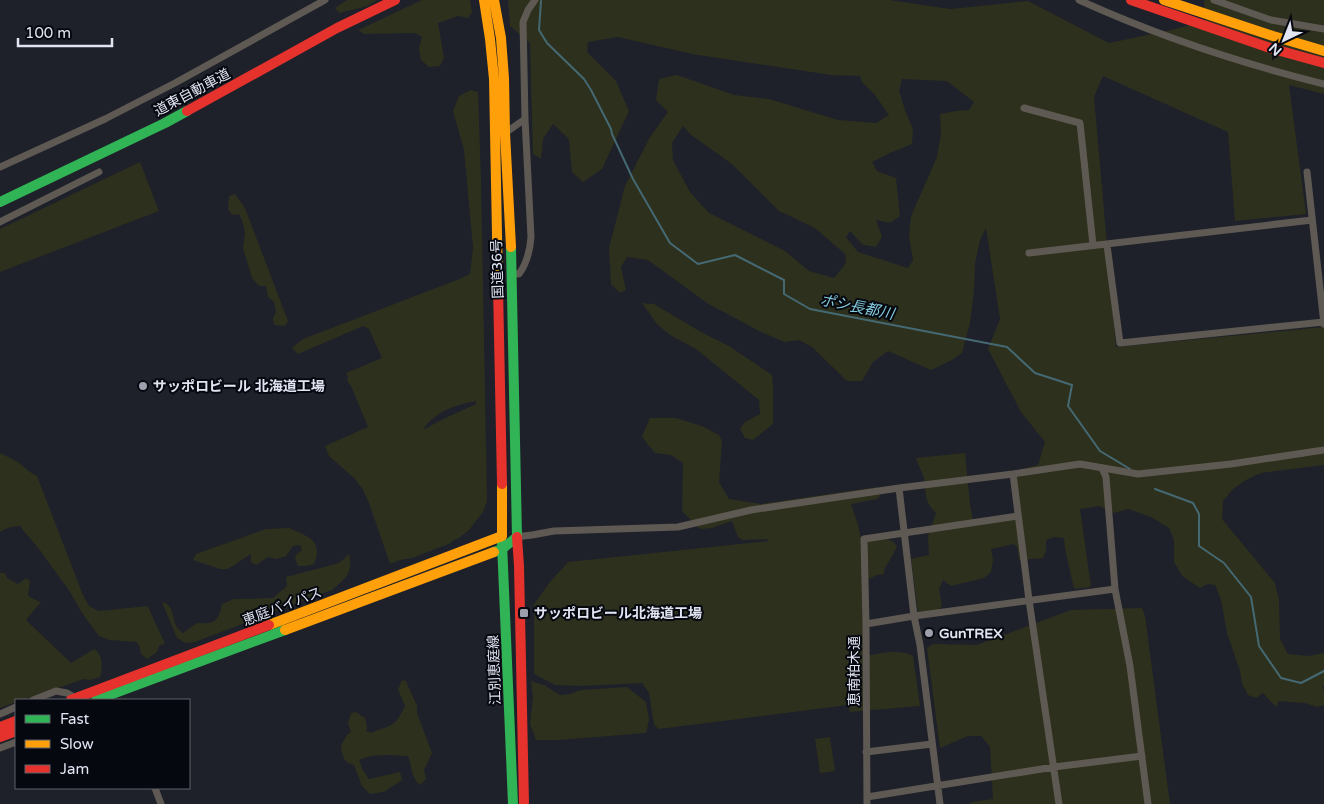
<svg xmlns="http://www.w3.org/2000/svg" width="1324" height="804" viewBox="0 0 1324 804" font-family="'Varela Round','Noto Sans JP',sans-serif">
	<rect width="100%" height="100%" fill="#1e202a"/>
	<!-- green -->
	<path fill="#2d301d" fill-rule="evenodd" d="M347,0h30l-9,6 -29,7 -4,-5z
		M422,0h48l2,13 -4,5 -10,-2 -20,7 6,35 -4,8 -11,1 -8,-7 -2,-12 3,-11 -7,-4 -51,1 -6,-4z
		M508,0h381l62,9 77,-8 81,42 62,-13 34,-9 -1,-21h120v94l-35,-9 17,129 -71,7 -7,-89 -125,-56 -9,21 22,250 208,-20v138l-63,8 -15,7 -13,9 -10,12 -1,18 53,64 4,17 1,39 8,15 20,2 16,-3v33l-2,1 2,3v15l-7,2 -12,-4 -26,-2 -3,6 -13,-14 -7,5 -8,-3 -6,-11 -2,-13 -13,-38 -6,-33 -6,-15 -7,-1 -8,4 -18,-12 -8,-14v-22l-5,-12 -18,-11 -23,-8 -14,4 -15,-7 -19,3 11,78 -17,2 -9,-40 -1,-11 -10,-1 -8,3v11l-3,7 -24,2 -2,-13 -3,-3 -23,5 2,11 -2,12 -7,6 -33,8 -8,-6 -4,9 3,17 -5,5 -19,1 -7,-53 18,-4 -1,-19 8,-23c-13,-13 -9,-19 -12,-35 -2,-6 -6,-13 -8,-20l49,-5 5,51 4,22 47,-8 -5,-41 6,-8 16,-4 7,-23 -24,-30 -33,-63 12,-30 -14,-91 -6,12 -5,24 -1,27 -4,32 -8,30 -10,7 -21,10 -43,-19 -15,11 -11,19h-15l-35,-34 -13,-7 -15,2 -25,-11 -52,-28 -59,-43 -21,-3 -6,10 5,23 -6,3 -9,-9 -2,-36 16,-62 25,-49 18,-25 -12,-12 3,-21 18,-4 57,20 35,4 69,21 38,3 13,-8 -15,-21 -12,-12 -2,-6 -29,-1 -139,-21 -74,-17 -30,5 -1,10 29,29 13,30 -27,58 -19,13 -11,-10 -3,-33 -16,-15 -10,15 -2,20 -8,-5 -3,-111 -20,-17zM902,79l45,2 27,21 -5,8 -13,1 -16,3 1,19 -4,24 -26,59 -2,21 4,23 -5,8 -50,-16 -12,-15 4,-6 13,14 13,2 6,-10 -6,-17 14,3 10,-7 -4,-38 -19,-7 -5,-9 18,-9 22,-9 1,-15 -8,-19 -6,-19zM683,126l8,9 41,29 47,47 36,17 30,26 1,9 -12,15 -25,-7 -24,-20 -76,-38 -19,-21 -17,-32 -1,-17z
		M471,90l7,2 3,88 6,321 -4,11 -14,18 -10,8 -7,3 -1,2 -39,15 -12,2 -10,4 -21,-61 -6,-13 -8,-11 -26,-23 -4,-10 43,-19 -17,-41 -4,-5 1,-4 -2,-4 36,-15 -13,-29 -6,-3 -65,28 -6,-6 11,-9 154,-59 13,-6 3,-27 -9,-97 -11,-39 6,-15zM476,401v3l-33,15 -20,11c12,-19 33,-25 53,-29z
		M140,162l19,49 -159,61v-43z
		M235,194l10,14 43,113 -3,5 -11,-1 -1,-7 3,-6 -2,-10 -6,-5 -2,-11h-7l-7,-8 -9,-30 2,-15 -3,-13 -3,-6 -7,1 -4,-6 1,-13z
		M642,303l12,1 47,28 28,14 43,29 1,14v35l-20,16 -8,-2 -5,-9 5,-7 15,-8 -1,-14 -63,-51 -26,-14 -13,-11z
		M650,418h26l26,8 17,9 3,6 -3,41 10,17 32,5 116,-17 3,9 -3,3 -26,5 7,21 3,14c12,0 30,-4 36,8l-13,23v4l-7,1 -15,7 2,74c14,-2 37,-8 49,0l7,50 -70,6 -2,-7 -189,24 -5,-4 -5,-32 -7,-10 -61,3 -26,-1 -21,-11v-70l16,-22 18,-20 201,-21 -2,-2 -24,1 -5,-3 -6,-16 -20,7 -12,1 -18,-18 1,-48 -12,-8 -16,-2 -7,-8 -6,-9z
		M0,453l18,9 12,10 7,4 46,119 6,11 10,5 49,-5 5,12 12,25 -6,3 -2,6 -10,7 -6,-5 -1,-6 -3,-6 -28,-2 -10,-4 -15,-20 -16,-27 -29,-40 -17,-20 -1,-3c-7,0 -15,2 -21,6z
		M289,528c18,8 35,12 25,36l-8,2h-8l-3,-8 2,-4 5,-4 -2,-5 -7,1 -7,10 -9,3 -9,-2 -12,8 -5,-3v-8l-23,15h-8l-27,-9 3,-6 70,-25z
		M349,554c4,20 -3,24 -17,36l-137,52 -10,1 -8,-5 -15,-36c13,3 9,16 15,25 0,1 6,6 6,6l14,-10c18,1 21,-1 25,-19l12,-5 39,-1 14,-12 -1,-9 53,-14z
		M0,573h5l2,5 11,6 8,-6 4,3 -2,14 3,3 10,4 -15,18 45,43 23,-14c9,6 9,17 6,28l-10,3 -6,-1 -61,21h-7v2l-16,6z
		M1142,608l3,8 25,188h-200l2,-2 21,-3 -3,-52 -9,-11h-13l-28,12 -13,-100 6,-4 44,1 94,-35z
		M403,680l3,1 11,25v7l15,40 -8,17 2,9 -6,6c-9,-7 -8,-19 -12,-29 -15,-1 -35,-3 -49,4l4,10 6,9 31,-7 2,8 -18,12 -14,2 -8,-8 -8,-21c-11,-2 -12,-10 -13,-20l6,-10 4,-3 -3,-9 3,-10 5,-1 9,6 2,8 -1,5 6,2c6,-4 11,-4 17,-7 8,-3 12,-12 16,-20l-7,-16 3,-8z
		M531,681l13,4 16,10 10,-1 11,-4 46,-3 19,15 3,18 -3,13 -87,7h-23l-6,-16 3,-27z
		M830,737l5,34 -15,2 -5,-34z"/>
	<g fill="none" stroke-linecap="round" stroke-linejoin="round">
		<!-- stream -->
		<path stroke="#456973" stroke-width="2" d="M541,1l-2,29 8,13 37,36 7,11 20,39 1,5 21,45 37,64 28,21 37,-9 49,25v14l26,15 197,38 28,26 37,12 -4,21 32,45 30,18
			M1155,489l38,14 6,11v32l25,17 27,34 8,49 22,32 20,5 23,-12"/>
		<!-- street -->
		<path stroke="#5f5953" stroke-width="7" d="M1079,0c79,36 161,63 245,84
			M1214,0l57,20 53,9
			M1024,108l56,15 13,122
			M505,133l20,-14
			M0,167l105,-48 70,-36 150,-83
			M1307,172l17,152
			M0,222l99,-50
			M1107,245l13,98 204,-21
			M1029,253l283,-33
			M512,274h7c8,-11 11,-23 12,-37l-6,-118 -2,-97 5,-12 7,-10
			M1102,468l4,9 9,112 15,77 18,138
			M1013,474l16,126 30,204
			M899,488l15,128 6,29 20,159
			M515,537l17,-2 22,-4 124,-4 73,-17 148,-22 114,-14 67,-10 58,10 93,-10 93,-14
			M866,624l48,-8 201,-27
			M33,700l23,-9 11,2 9,5
			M0,714l16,-7
			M0,748l16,-6
			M866,752l66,-8
			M155,788l6,16
			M867,797l187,-30 88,-11
			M867,804l-1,-180 -2,-85 154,-23"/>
		<!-- fast -->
		<path stroke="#30b455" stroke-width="10" d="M0,202l165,-79 22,-12
			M502,543l11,261
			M494,552l8,-3 15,-12 -6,-290
			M96,700l189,-70"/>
		<!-- slow -->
		<path stroke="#ff9f0a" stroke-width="10" d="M484,0l6,39 4,40 4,207
			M494,0l7,38 3,40 1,55 6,114
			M1164,0l109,36 51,15
			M269,625l233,-89v-52
			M285,630l209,-78"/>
		<!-- jam -->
		<path stroke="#e5322d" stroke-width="10" d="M1131,0l139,48 54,15
			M187,111l150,-83 58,-28
			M498,286l4,198
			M517,537l2,29 5,238
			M71,700l198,-75
			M0,727l16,-6
			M0,737l16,-6"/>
	</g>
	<!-- markers -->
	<g fill="#9da0ac" stroke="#060810" stroke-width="2">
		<circle cx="143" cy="386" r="5"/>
		<rect x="519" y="608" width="10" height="10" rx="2.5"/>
		<circle cx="929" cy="633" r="5"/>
	</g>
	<g text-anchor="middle" stroke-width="4" stroke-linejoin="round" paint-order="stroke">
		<!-- street labels -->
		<g font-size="14" fill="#e1e5f2" stroke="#060810">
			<text transform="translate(192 92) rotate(-28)" y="5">道東自動車道</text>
			<text transform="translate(497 269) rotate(-92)" y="5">国道36号</text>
			<text transform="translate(282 606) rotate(-21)" y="5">恵庭バイパス</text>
			<text transform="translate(494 670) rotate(-92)" y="5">江別恵庭線</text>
			<text transform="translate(854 671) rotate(-90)" y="5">恵南柏木通</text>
		</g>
		<!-- poi labels -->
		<g font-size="14" font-weight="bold" fill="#e1e5f2" stroke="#060810" text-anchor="start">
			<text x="153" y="391">サッポロビール 北海道工場</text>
			<text x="534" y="618">サッポロビール北海道工場</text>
			<text x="939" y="638">GunTREX</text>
		</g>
		<!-- water labels -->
		<g font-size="15" font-style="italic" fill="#83cbdd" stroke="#060810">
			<text transform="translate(857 307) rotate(11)" y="5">ポシ長都川</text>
		</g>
	</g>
	<!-- legend -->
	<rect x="15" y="699" width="175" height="90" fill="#060810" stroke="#5e606a"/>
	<rect x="25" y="715" width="25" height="8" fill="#30b455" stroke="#5e606a"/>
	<text x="60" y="724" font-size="15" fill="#e1e5f2">Fast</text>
	<rect x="25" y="740" width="25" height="8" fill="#ff9f0a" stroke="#5e606a"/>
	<text x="60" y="749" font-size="15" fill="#e1e5f2">Slow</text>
	<rect x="25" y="765" width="25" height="8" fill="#e5322d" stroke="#5e606a"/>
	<text x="60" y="774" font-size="15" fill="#e1e5f2">Jam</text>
	<!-- north arrow -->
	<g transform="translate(1284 40) rotate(223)" stroke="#060810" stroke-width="4" paint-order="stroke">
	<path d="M0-4L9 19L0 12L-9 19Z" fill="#e1e5f2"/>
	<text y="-8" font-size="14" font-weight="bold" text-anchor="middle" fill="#e1e5f2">N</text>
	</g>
	<!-- scale -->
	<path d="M18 38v8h94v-8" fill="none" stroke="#e1e5f2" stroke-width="2.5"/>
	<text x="25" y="38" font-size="15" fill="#e1e5f2" stroke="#060810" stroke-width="4" paint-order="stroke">100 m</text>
</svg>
